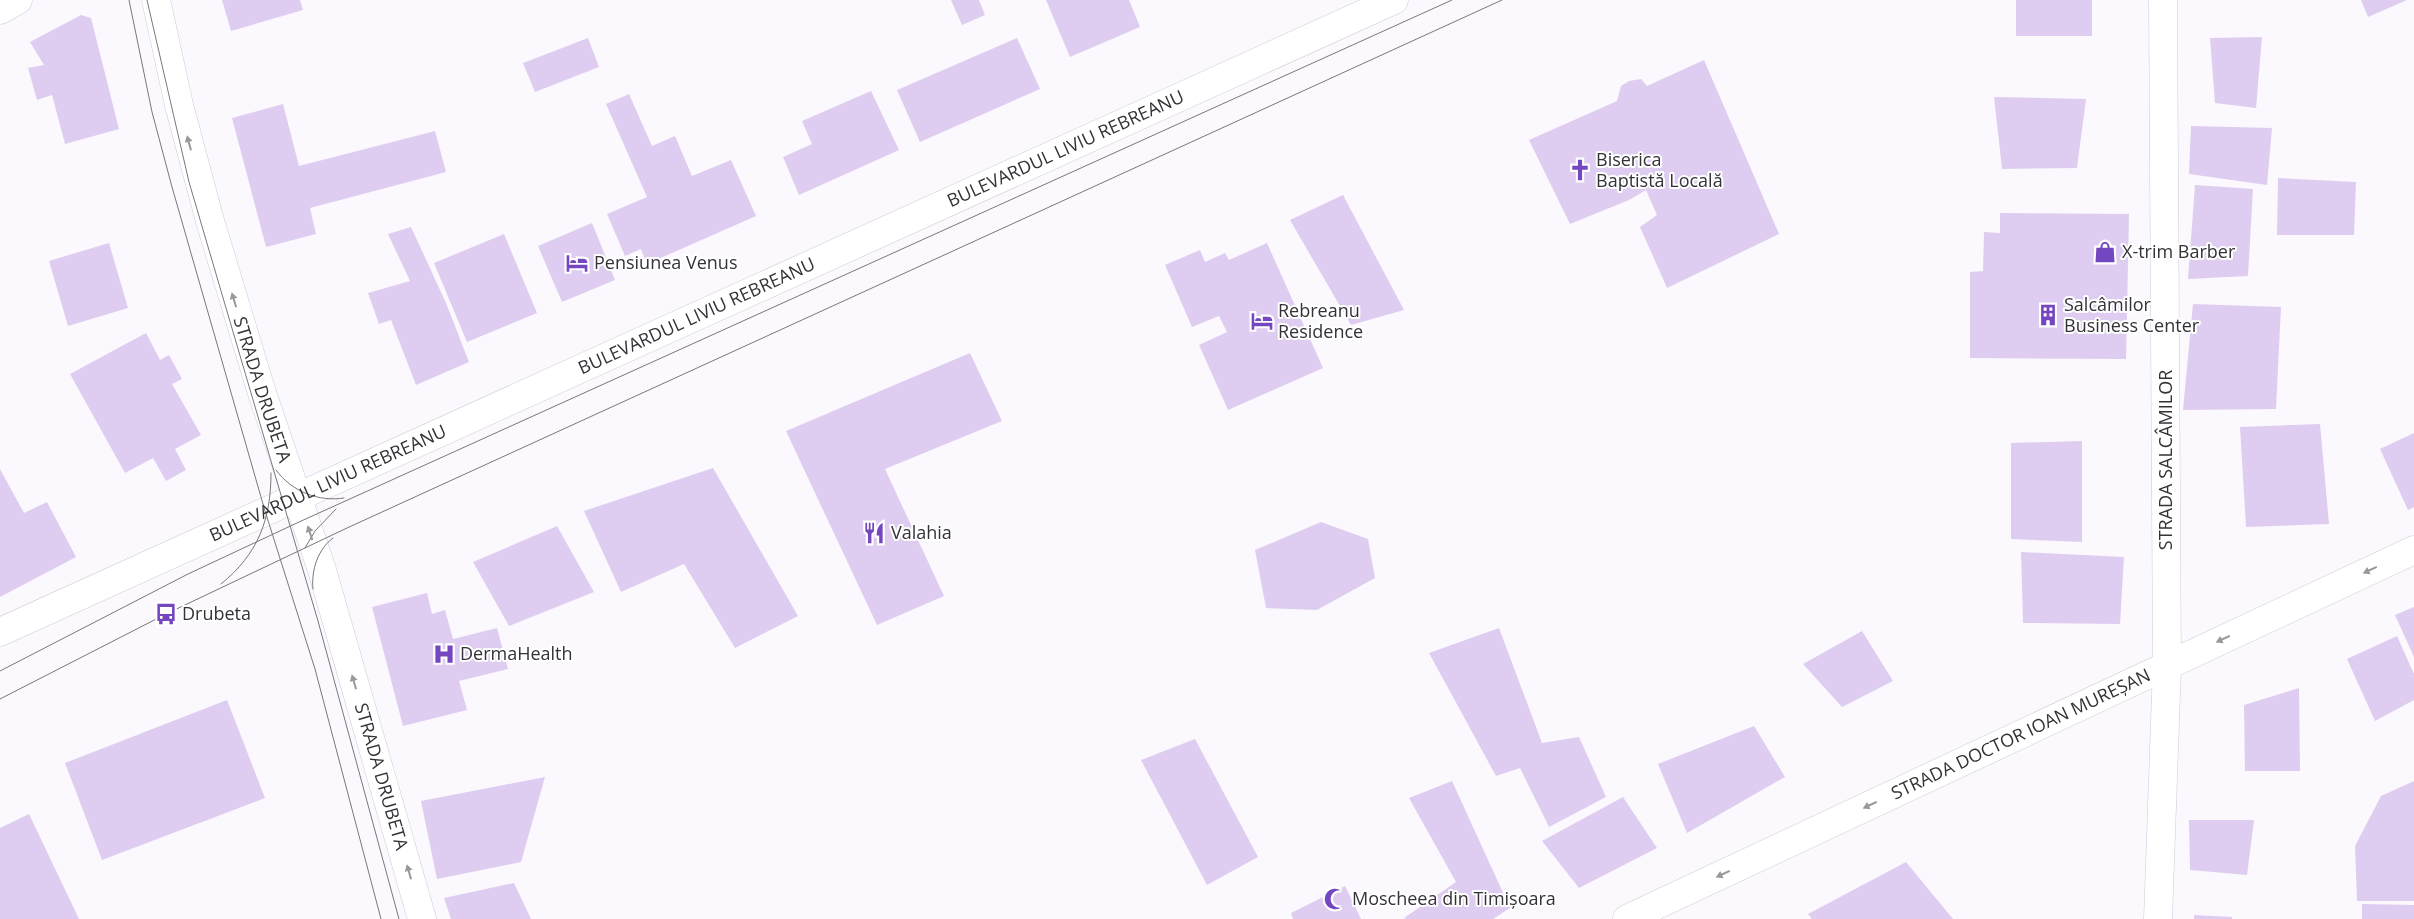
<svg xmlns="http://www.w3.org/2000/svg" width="2414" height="919" viewBox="0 0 2414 919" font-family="'Open Sans',sans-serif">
	<rect width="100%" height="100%" fill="#fbf9fd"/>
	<!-- building -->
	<path fill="#decdf1" d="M222,0h78l3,10 -72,21z
		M951,0h28l6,15 -23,10z
		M1046,0h83l11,27 -70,30z
		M2016,0h76v36h-76z
		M2361,0h46l-39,17z
		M81,15l10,3 28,111 -54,15 -13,-49 -15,5 -9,-32 16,-3 -14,-23z
		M2262,37l-6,71 -41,-5 -5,-65z
		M588,38l11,29 -64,25 -12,-29z
		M1017,38l23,51 -120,53 -23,-52z
		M1704,60l75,174 -112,54 -27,-61 17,-12 -11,-25 -17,10 -59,24 -41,-84 88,-39 4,-15 8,-5 12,-2 6,7z
		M871,91l28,59 -100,45 -16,-38 29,-13 -10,-23z
		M629,94l23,52 23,-10 17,40 39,-16 25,56 -109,48 -6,-15 -16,7 -18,-42 40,-17 -41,-93z
		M1994,97l92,2 -9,69 -75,1z
		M283,104l16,62 136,-35 11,41 -136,36 6,26 -50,13 -34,-129z
		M2191,126l81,2 -5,57 -78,-11z
		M2278,178l78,4 -2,53h-77z
		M2195,185l58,4 -5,87 -60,3z
		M1343,195l61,115 -53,15 -61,-105z
		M2000,213l129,1 -3,145 -156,-1v-86l13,-1 1,-39 16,1z
		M592,223l23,57 -53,22 -24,-56z
		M411,227l35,76 23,59 -53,23 -25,-65 -12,4 -11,-31 42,-12 -22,-47z
		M504,234l33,79 -70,29 -33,-79z
		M109,243l19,65 -60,18 -19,-65z
		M1267,243l56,125 -95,42 -29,-65 28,-13 -8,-16 -27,11 -27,-62 35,-15 5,12 20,-9 4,7z
		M2193,304l88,3 -5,102 -93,1z
		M146,333l14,27 9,-5 13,24 -10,5 29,51 -26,14 11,21 -20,11 -13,-23 -28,15 -55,-99z
		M970,353l32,68 -117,48 59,127 -67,29 -91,-194z
		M2320,424l9,100 -83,3 -6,-100z
		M2414,433v74l-6,3 -28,-61z
		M2082,441v101l-71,-3v-96z
		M713,468l85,148 -63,32 -51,-84 -63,28 -37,-81z
		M0,469l24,44 23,-11 29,55 -76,40z
		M1321,522l47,17 7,39 -58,32 -51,-2 -11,-58z
		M557,526l37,66 -85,34 -36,-64z
		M2021,552l103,5 -4,67 -97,-1z
		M427,593l5,21 13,-4 8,29 44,-11 11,41 -49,12 8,29 -64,16 -31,-119z
		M2414,607v50l-19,-42z
		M1499,628l43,115 37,-6 27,60 -57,30 -29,-59 -24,8 -67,-123z
		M1862,631l31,50 -51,26 -39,-43z
		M2397,636l17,38v26l-39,21 -28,-62z
		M2299,688l1,83h-55l-1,-66z
		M227,700l38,98 -163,62 -37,-97z
		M1754,726l31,51 -98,56 -29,-69z
		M1195,739l63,118 -51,28 -66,-125z
		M545,777l-24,85 -84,17 -16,-78z
		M1452,781l58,127 -17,11h-87l-2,-1 52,-36 -47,-84z
		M2414,781v120h-57l-2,-55 26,-50z
		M1623,797l34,51 -78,40 -37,-47z
		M29,814l50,105h-79v-91z
		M2189,820h65l-7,55 -57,-5z
		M1906,862l47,57h-141l-4,-5z
		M514,883l17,36h-80l-7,-21z
		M1345,886l16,33h-68l-2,-6z
		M2362,904l52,1v14h-52z
		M2194,915l38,2v2h-38z"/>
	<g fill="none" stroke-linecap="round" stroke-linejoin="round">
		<!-- street casing -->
		<g stroke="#cfc9d8" stroke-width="29">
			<g id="street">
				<path d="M0,10l18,-10"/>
				<path id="s1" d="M1627,919l787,-369"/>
				<path d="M2158,919l9,-253 -4,-666"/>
			</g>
		</g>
		<!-- secondary casing -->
		<g stroke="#cfc9d8" stroke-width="29">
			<g id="secondary">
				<path id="s2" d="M156,0l23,105 31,116 52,172 60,177 100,349"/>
			</g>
		</g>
		<!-- primary casing -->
		<g stroke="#cfc9d8" stroke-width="29">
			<g id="primary">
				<path id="s3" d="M0,632l1394,-632"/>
			</g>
		</g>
		<!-- street -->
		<use href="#street" stroke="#fff" stroke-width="28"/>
		<!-- secondary -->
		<use href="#secondary" stroke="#fff" stroke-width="28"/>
		<!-- primary -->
		<use href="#primary" stroke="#fff" stroke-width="28"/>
		<!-- tram -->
		<path stroke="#79777c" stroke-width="1" d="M129,0l23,112 20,75 93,324 50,158 66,250
			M147,0l42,182 129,439 81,298
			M276,470c16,22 43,32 68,28
			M305,548l10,-17 21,-22
			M221,584c37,-30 50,-64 50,-111
			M313,589c-2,-19 5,-40 20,-51
			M0,671l188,-97 111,-52 1153,-522
			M0,699l166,-85 181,-86 1155,-528"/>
	</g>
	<!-- one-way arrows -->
	<defs><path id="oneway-solid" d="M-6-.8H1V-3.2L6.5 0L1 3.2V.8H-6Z" transform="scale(1.25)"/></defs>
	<g fill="#9a989b">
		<use href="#oneway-solid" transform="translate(189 143) rotate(-105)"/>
		<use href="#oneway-solid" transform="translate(234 300) rotate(-107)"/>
		<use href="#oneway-solid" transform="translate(310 533) rotate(-108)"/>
		<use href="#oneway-solid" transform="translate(2370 570) rotate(155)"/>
		<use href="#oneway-solid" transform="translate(2223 639) rotate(155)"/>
		<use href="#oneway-solid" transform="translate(354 682) rotate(-106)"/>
		<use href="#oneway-solid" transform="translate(1870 805) rotate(155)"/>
		<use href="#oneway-solid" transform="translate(409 872) rotate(-106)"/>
		<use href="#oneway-solid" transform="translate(1723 874) rotate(155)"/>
	</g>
	<!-- icons -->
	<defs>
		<g id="church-bare" transform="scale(1.725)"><path d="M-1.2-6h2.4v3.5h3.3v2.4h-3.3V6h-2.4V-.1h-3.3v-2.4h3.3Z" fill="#7447c0" stroke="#fff" stroke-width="2.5" paint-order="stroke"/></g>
		<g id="shop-bare" transform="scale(1.725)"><path d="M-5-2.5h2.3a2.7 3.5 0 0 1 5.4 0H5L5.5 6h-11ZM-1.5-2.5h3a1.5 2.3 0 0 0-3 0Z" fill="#7447c0" stroke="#fff" stroke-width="2.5" paint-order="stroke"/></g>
		<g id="hotel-bare" transform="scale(1.725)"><path d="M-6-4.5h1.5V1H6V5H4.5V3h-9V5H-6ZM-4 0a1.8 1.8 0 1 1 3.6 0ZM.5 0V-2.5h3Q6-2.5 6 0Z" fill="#7447c0" stroke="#fff" stroke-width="2.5" paint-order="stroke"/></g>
		<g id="building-bare" transform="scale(1.725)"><path d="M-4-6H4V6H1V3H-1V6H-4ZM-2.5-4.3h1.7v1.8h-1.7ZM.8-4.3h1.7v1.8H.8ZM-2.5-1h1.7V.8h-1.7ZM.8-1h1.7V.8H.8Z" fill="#7447c0" stroke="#fff" stroke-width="2.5" paint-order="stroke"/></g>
		<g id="restaurant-bare" transform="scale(1.725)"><path d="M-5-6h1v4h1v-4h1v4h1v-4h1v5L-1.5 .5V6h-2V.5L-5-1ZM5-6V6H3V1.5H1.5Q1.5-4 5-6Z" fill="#7447c0" stroke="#fff" stroke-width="2.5" paint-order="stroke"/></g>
		<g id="bus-bare" transform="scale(1.725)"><path d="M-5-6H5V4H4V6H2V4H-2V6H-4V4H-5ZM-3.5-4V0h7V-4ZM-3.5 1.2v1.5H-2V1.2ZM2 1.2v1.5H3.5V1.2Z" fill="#7447c0" stroke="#fff" stroke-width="2.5" paint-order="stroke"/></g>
		<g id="hospital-bare" transform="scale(1.725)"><path d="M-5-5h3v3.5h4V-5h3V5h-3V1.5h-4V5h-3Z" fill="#7447c0" stroke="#fff" stroke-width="2.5" paint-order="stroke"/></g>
		<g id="mosque-bare" transform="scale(1.725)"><path d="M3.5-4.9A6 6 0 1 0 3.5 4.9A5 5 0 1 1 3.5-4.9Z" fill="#7447c0" stroke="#fff" stroke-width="2.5" paint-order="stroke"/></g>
	</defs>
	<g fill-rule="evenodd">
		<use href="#church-bare" x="1580" y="170"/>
		<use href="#shop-bare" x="2105" y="252"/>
		<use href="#hotel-bare" x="577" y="263"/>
		<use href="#building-bare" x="2048" y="315"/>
		<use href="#hotel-bare" x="1262" y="321"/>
		<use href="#restaurant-bare" x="874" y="533"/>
		<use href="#bus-bare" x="166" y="614"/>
		<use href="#hospital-bare" x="444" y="654"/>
		<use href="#mosque-bare" x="1335" y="899"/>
	</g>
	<g text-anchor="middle" stroke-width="4" stroke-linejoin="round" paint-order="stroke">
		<!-- street labels -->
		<g font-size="18" fill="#343137" stroke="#fff">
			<text dy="6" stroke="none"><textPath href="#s3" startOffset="1170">BULEVARDUL LIVIU REBREANU</textPath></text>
			<text dy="6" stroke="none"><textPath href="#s3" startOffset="765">BULEVARDUL LIVIU REBREANU</textPath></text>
			<text dy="6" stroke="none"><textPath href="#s2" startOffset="404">STRADA DRUBETA</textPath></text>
			<text transform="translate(2166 460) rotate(-90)" y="6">STRADA SALCÂMILOR</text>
			<text dy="6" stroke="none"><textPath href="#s3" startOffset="360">BULEVARDUL LIVIU REBREANU</textPath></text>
			<text dy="6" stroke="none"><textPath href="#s1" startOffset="435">STRADA DOCTOR IOAN MUREȘAN</textPath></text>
			<text dy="6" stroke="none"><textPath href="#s2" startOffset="809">STRADA DRUBETA</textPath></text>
		</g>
		<!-- poi labels -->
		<g font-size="18" fill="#343137" stroke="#fff" text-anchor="start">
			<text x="1596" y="166">Biserica<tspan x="1596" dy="21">Baptistă Locală</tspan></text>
			<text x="2122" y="258">X-trim Barber</text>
			<text x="594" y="269">Pensiunea Venus</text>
			<text x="2064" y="311">Salcâmilor<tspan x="2064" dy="21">Business Center</tspan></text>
			<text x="1278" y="317">Rebreanu<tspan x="1278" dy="21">Residence</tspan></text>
			<text x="891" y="539">Valahia</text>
			<text x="182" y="620">Drubeta</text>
			<text x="460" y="660">DermaHealth</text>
			<text x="1352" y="905">Moscheea din Timișoara</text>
		</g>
	</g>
</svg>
